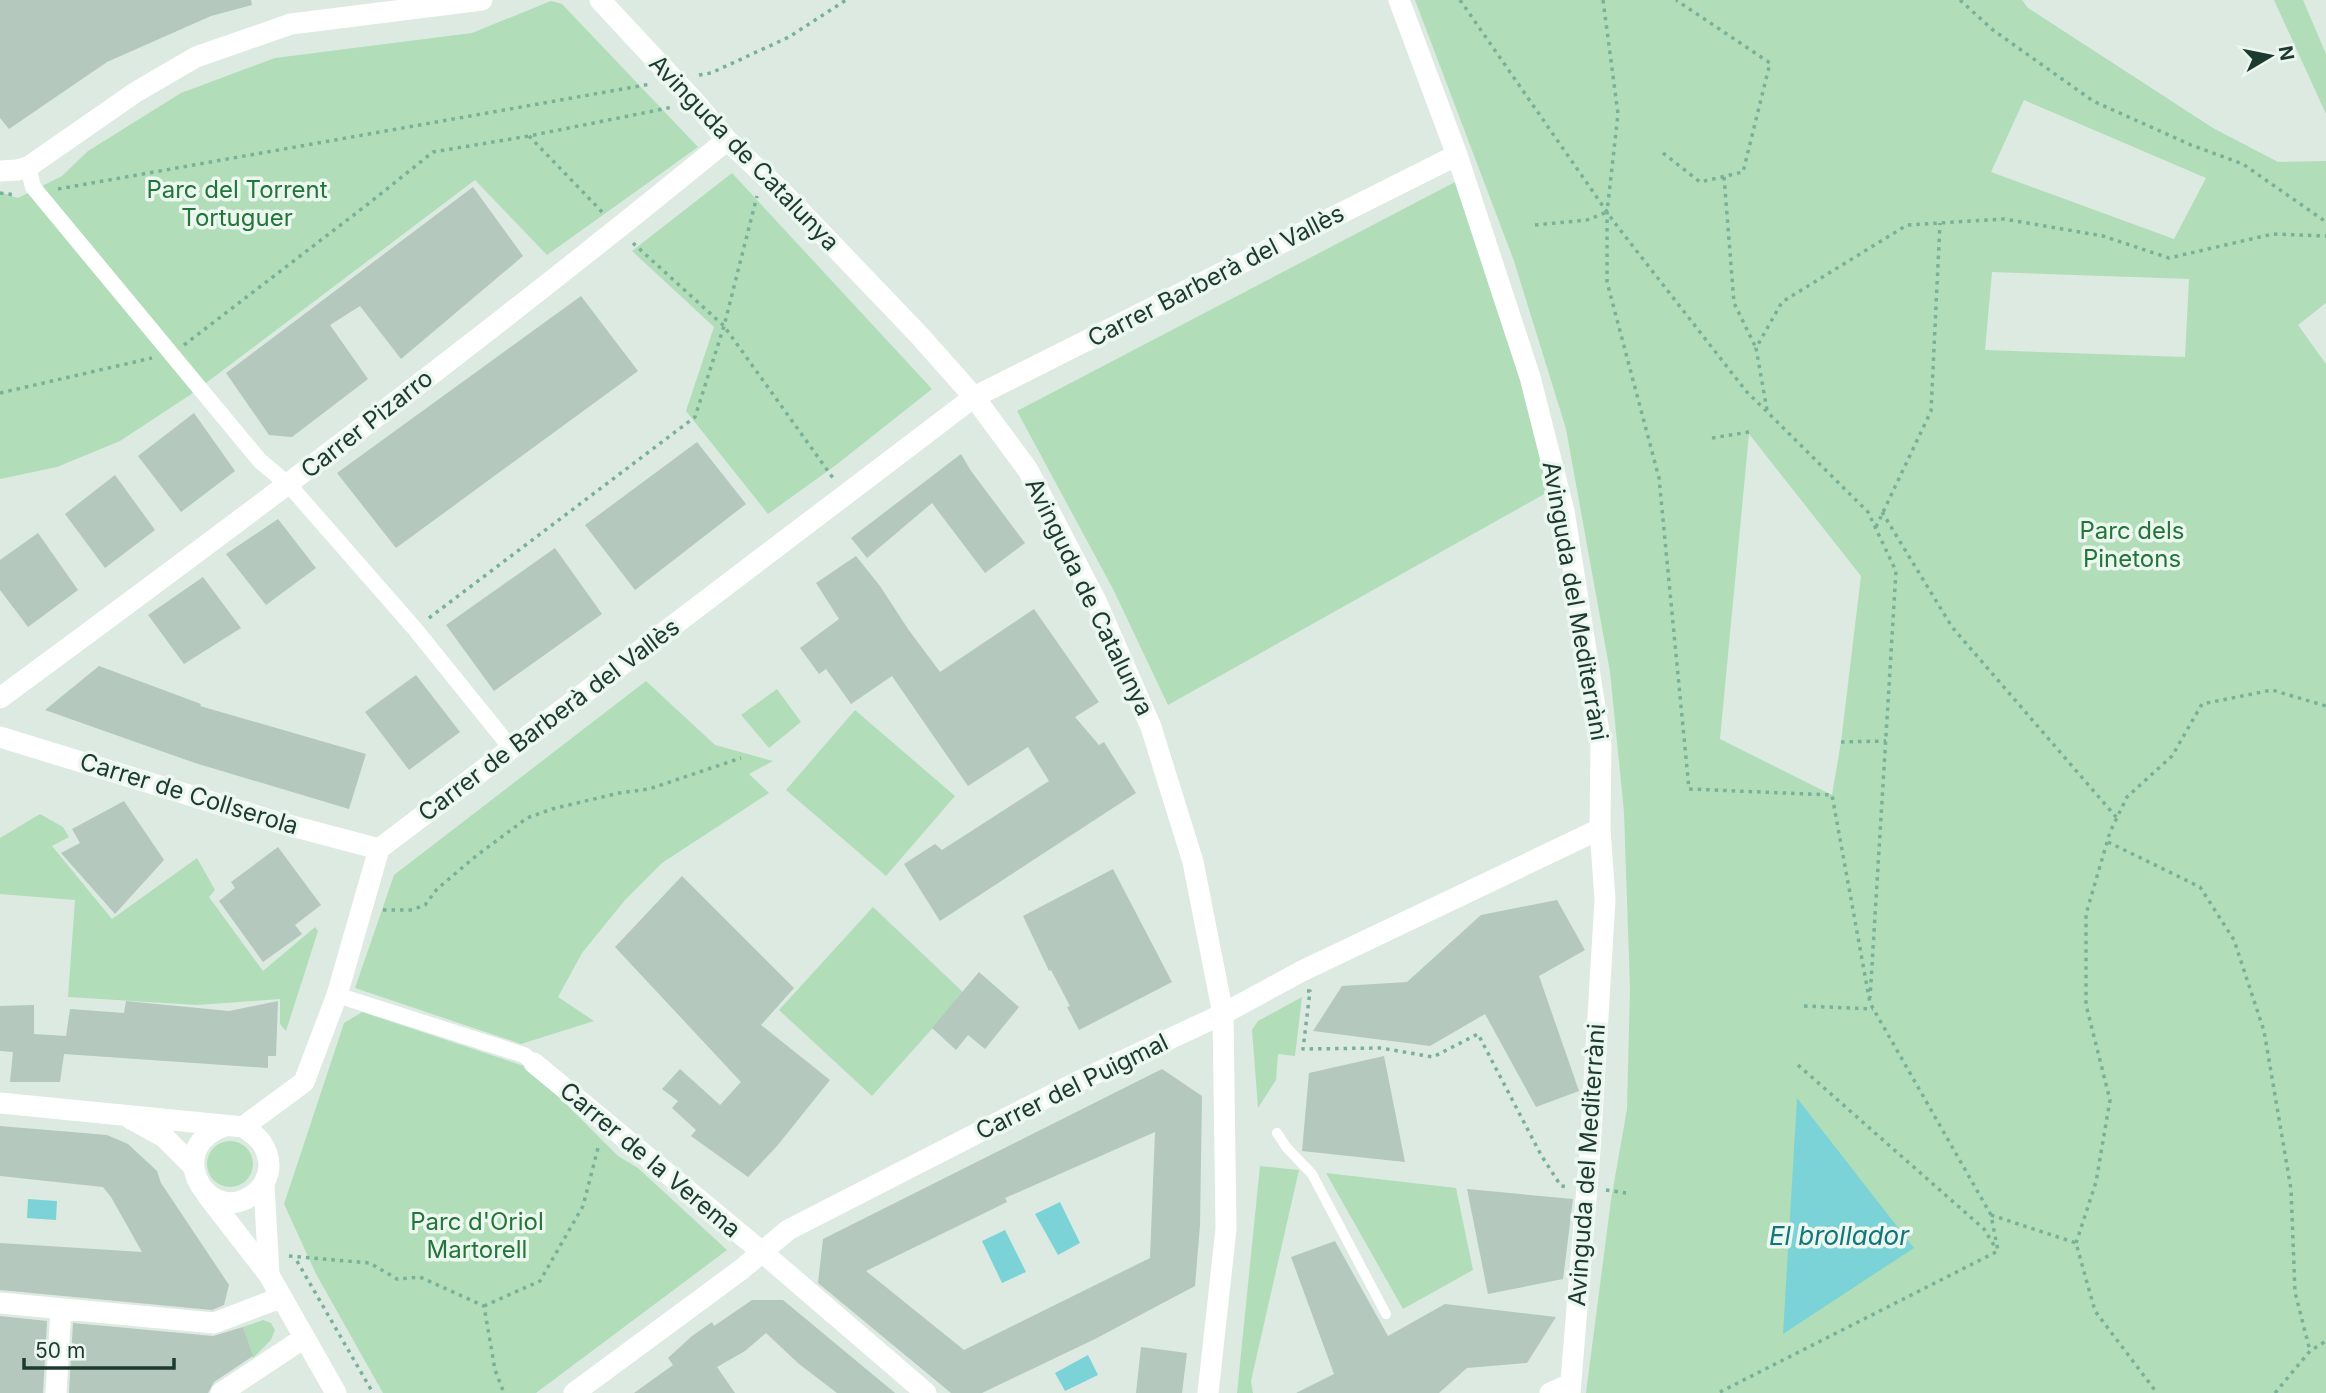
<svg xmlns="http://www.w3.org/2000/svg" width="2326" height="1393" viewBox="0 0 2326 1393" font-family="Inter,sans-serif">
	<rect width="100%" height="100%" fill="#dceae2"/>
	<!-- green -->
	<path fill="#b1deb8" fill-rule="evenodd" d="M1415,0h607l6,8 185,120 65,34 48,-1v142l-28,22 28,39v1029h-740l25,-193 16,-91 3,-120 -6,-177 -14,-140 -44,-243 -52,-168zM2024,100l182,78 -32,61 -183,-67zM1992,272l197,7 -4,78 -200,-7zM1749,434l112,142 -20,166 -9,53 -112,-56z
		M2274,0h29l23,54v60z
		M551,1l11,3 136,143 -151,108 -72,-75 -285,215 -70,46 -63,26 -57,12v-287l18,6 44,-22 26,-25 93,-58 94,-35 197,-25z
		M732,173l200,216 -96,76 -68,49 -82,-103 28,-84 -82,-76z
		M1455,182l66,194 27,116 -380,213 -55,-116 -96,-178z
		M646,681l69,64 58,16 -24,13 20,19 -107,70 -37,37 -43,53 -24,44 36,24 -73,23 -166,-56 39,-113z
		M777,689l24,33 -32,26 -28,-33z
		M855,710l100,86 -69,80 -100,-86z
		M40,814l23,13 6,10 -17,9 60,73 85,-61 18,32 -6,7 54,74 52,-44 3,4 -32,100 -6,-7v-25l-83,6 -129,-8 7,-97 -75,-6v-56z
		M873,907l91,86 -92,103 -93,-86z
		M1302,997l-7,59 -17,-2 -2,26 -18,28 -6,-78 6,-9z
		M362,1012l168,56 88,88 20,12 89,82 -191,143h-153l-67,-119 -32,-70 60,-181z
		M207 1164a23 23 0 1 1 46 0a23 23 0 1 1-46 0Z
		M1260,1166l39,4 -48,211 2,12h-16z
		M1326,1173l130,15 17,82 -70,39z
		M263,1320l8,3 4,7 -4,10 -18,18 -10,-31z"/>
	<!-- water -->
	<path fill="#7cd3d7" d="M1797,1098l117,150 -131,86z
		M28,1199l29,2 -1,19 -29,-2z
		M1060,1202l20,41 -22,12 -23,-41z
		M1005,1230l21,42 -24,11 -20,-42z
		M1088,1355l10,20 -33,16 -10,-18z"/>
	<!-- building -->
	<path fill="#b4c8bd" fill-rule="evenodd" d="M0,0h251l1,5 -41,11 -104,46 -98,67 -9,-11z
		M473,187l50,69 -122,103 -41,-53 -30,19 38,54 -76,58 -23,-2 -43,-62z
		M581,296l57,75 -242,177 -59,-75z
		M194,413l41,58 -54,41 -43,-56z
		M697,442l49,62 -111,86 -50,-65z
		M961,454l10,17 54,72 -40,30 -53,-70 -65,55 -16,-20z
		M115,475l40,55 -50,38 -40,-54z
		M278,519l38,49 -50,37 -40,-51z
		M38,533l40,57 -50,37 -28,-37v-30z
		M555,548l47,66 -108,77 -48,-66z
		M856,556l24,30 28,43 32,43 94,-63 65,93 -24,15 24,28 5,-3 32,51 -196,128 -36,-57 31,-20 7,6 107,-69 -21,-34 -60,39 -76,-110 -41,28 -25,-35 -7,5 -19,-26 39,-29 -23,-36z
		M203,577l38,51 -57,36 -36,-49z
		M99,666l102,38 -1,2 166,48 -17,55 -154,-46 -150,-53z
		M416,675l44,57 -51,38 -44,-58z
		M124,801l40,59 -49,54 -54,-61 19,-10 -8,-14z
		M278,847l43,58 -26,20 7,9 -39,28 -44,-61 16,-13 -4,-6z
		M1113,869l59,113 -93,48 -12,-23 3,-1 -19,-36 -2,1 -26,-55z
		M682,876l112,112 -33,37 69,55 -53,66 -29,31 -57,-41 5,-6 -24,-22 6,-7 -16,-12 18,-20 40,36 21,-23 -126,-135z
		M1557,900l28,50 -46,26 40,115 -43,16 -51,-93 -55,32 -117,-15 29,-45 65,-4 74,-67z
		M979,972l40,35 -34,42 -17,-14 -12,15 -24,-22z
		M126,1001l103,10 49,-10 -2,55h-8v12l-204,-14 -4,28h-50l3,-30 -13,-1v-45l34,-1v29l32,2 4,-27 54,4z
		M1384,1056l21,106 -103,-11 7,-78z
		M1162,1069l40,27 -2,129 -5,61 -100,53 -113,54h-31l-133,-110 5,-44zM1155,1132l-5,126 -186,92 -98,-79 141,-69 -2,-4z
		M0,1126l107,9 21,9 29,27 4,12 68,102 -5,20 -12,5 -212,-20v-47l142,9 -31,-55 -8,-10 -103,-11z
		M1467,1189l106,10 -10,80 -75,15z
		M1335,1241l53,95 57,-32 111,13 -29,46 -60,5 -28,25h-143l38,-19 -43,-117z
		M752,1300h31l112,93h-58l-38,-29 -33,-31 -21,18 -28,16 18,26h-101l39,-28 -5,-7 24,-22 20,-14 2,4z
		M0,1316l47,5 -4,72h-43z
		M73,1323l140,13 30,-9 10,29 -39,26 -6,11h-139z
		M1141,1347l46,6 -5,40h-46z"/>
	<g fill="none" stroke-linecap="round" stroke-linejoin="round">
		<!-- path -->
		<path stroke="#78b199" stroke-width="3.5" stroke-dasharray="3.5 5" stroke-linecap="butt" d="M1460,0l154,222 132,169 122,121 28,59 -26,427
			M1603,0l15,114 -11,98v70l52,196 30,311 143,6 38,208 121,212 7,36 -280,142
			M1960,0l33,30 100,71 98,44 52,19 83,58
			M699,75l12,-2 78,-36 57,-37
			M529,136l76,79
			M1663,153l37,29 43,-10 27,-109 -94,-63
			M1724,177l10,126 22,45
			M58,189l593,-105
			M0,193l16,2
			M1535,225l52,-5 20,-8
			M633,243l91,83 109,152
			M184,345l184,-141 65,-52 96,-16 144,-29
			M0,393l152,-35
			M1767,410l-11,-62 26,-46 125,-77 97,-6 99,17 66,22 104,-24 53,2
			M1712,438l37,-6
			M1882,512l70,115 165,191
			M1876,527l55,-116 9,-188
			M429,618l266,-201 29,-91 33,-130
			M1841,742l45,-1
			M2108,842l92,45 34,53 30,91 27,158 4,103 15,59
			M383,910h29l13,-5 12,-16 39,-33 51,-38 25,-9 67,-16 30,-4 92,-31
			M1307,991h3l-7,58 78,-1 52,9 45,-23 63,121 20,31 7,1
			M1804,1006l69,3
			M1798,1065l186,164 11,18
			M1606,1190l20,3
			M1991,1215l85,28 19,68 62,82
			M2076,1243l20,-61 14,-82 -24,-95v-91l24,-82 17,-35 45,-41 30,-52 70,-14 54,16
			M289,1256l81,7 27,16 23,-2 64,29 11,64 9,23
			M297,1261l76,132
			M484,1306l56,-25 43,-75 16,-62
			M2275,1393l35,-42 16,-10"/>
		<!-- service -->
		<path stroke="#fff" stroke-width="10" d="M1277,1133l10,15 25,26 74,140"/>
		<!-- pedestrian -->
		<path stroke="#fff" stroke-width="16" d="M28,167l5,20 227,274 29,24 126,144 96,119
			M337,995l187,60 10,8"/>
		<!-- minor -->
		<path stroke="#fff" stroke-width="21" d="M600,0l95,102 32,38 57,54 135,141 55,62 54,73 68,131 55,126 42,135 30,152 3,215 -18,164
			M1399,0l58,155 73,222 34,134 37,234 -1,84 5,71 -15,250 -20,243
			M0,171l17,-1 11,-3 108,-75 60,-35 95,-33 191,-24
			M0,698c246,-181 490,-364 727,-558
			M0,737l277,85 102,27
			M534,1063l228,189 164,141
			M0,1103l243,24c15,9 25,19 26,38 0,12 -7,25 -18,31 -46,30 -88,-50 -26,-70
			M131,1119l33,18 28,28
			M243,1127l61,-45 33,-87 42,-146 595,-452 483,-242
			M264,1184l5,91
			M207,1195l62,80 67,118
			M0,1303l214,20 66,-25
			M56,1393l5,-84
			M221,1393l83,-55
			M574,1393l168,-124 46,-39 287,-147 148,-69 79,-43 298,-142
			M1550,1393l20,-9"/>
	</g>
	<g text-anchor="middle" stroke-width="7" stroke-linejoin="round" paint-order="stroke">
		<!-- street labels -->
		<g font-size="24" fill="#1c3a2f" stroke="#ecf7f0">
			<text transform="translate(744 153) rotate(46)" y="8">Avinguda de Catalunya</text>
			<text transform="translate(1216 276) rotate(-27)" y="8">Carrer Barberà del Vallès</text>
			<text transform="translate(367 424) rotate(-38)" y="8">Carrer Pizarro</text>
			<text transform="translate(1089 597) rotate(64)" y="8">Avinguda de Catalunya</text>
			<text transform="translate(1575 601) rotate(80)" y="8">Avinguda del Mediterràni</text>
			<text transform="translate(549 720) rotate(-37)" y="8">Carrer de Barberà del Vallès</text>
			<text transform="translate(189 794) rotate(17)" y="8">Carrer de Collserola</text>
			<text transform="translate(1072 1087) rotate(-26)" y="8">Carrer del Puigmal</text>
			<text transform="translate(650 1160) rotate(40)" y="8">Carrer de la Verema</text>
			<text transform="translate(1587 1165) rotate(-86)" y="8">Avinguda del Mediterràni</text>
		</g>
		<!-- park labels -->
		<g font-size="24" fill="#237539" stroke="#ecf7f0">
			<text x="237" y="198">Parc del Torrent<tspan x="237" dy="28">Tortuguer</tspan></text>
			<text x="2132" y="539">Parc dels<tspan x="2132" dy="28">Pinetons</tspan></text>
			<text x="477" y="1230">Parc d'Oriol<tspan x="477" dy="28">Martorell</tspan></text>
		</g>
		<!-- water labels -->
		<g font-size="26" font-style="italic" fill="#11767c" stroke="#ecf7f0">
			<text x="1839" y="1245">El brollador</text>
		</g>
	</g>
	<!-- north arrow -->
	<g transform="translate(2270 56) rotate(80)" stroke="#ecf7f0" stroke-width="5" paint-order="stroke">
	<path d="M0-5L12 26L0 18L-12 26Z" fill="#1c3a2f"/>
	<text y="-10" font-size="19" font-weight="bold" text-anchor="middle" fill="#1c3a2f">N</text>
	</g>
	<!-- scale -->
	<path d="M24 1358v10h150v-10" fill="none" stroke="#1c3a2f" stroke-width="3.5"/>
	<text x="35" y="1358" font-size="21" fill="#1c3a2f" stroke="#ecf7f0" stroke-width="5" paint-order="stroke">50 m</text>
</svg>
